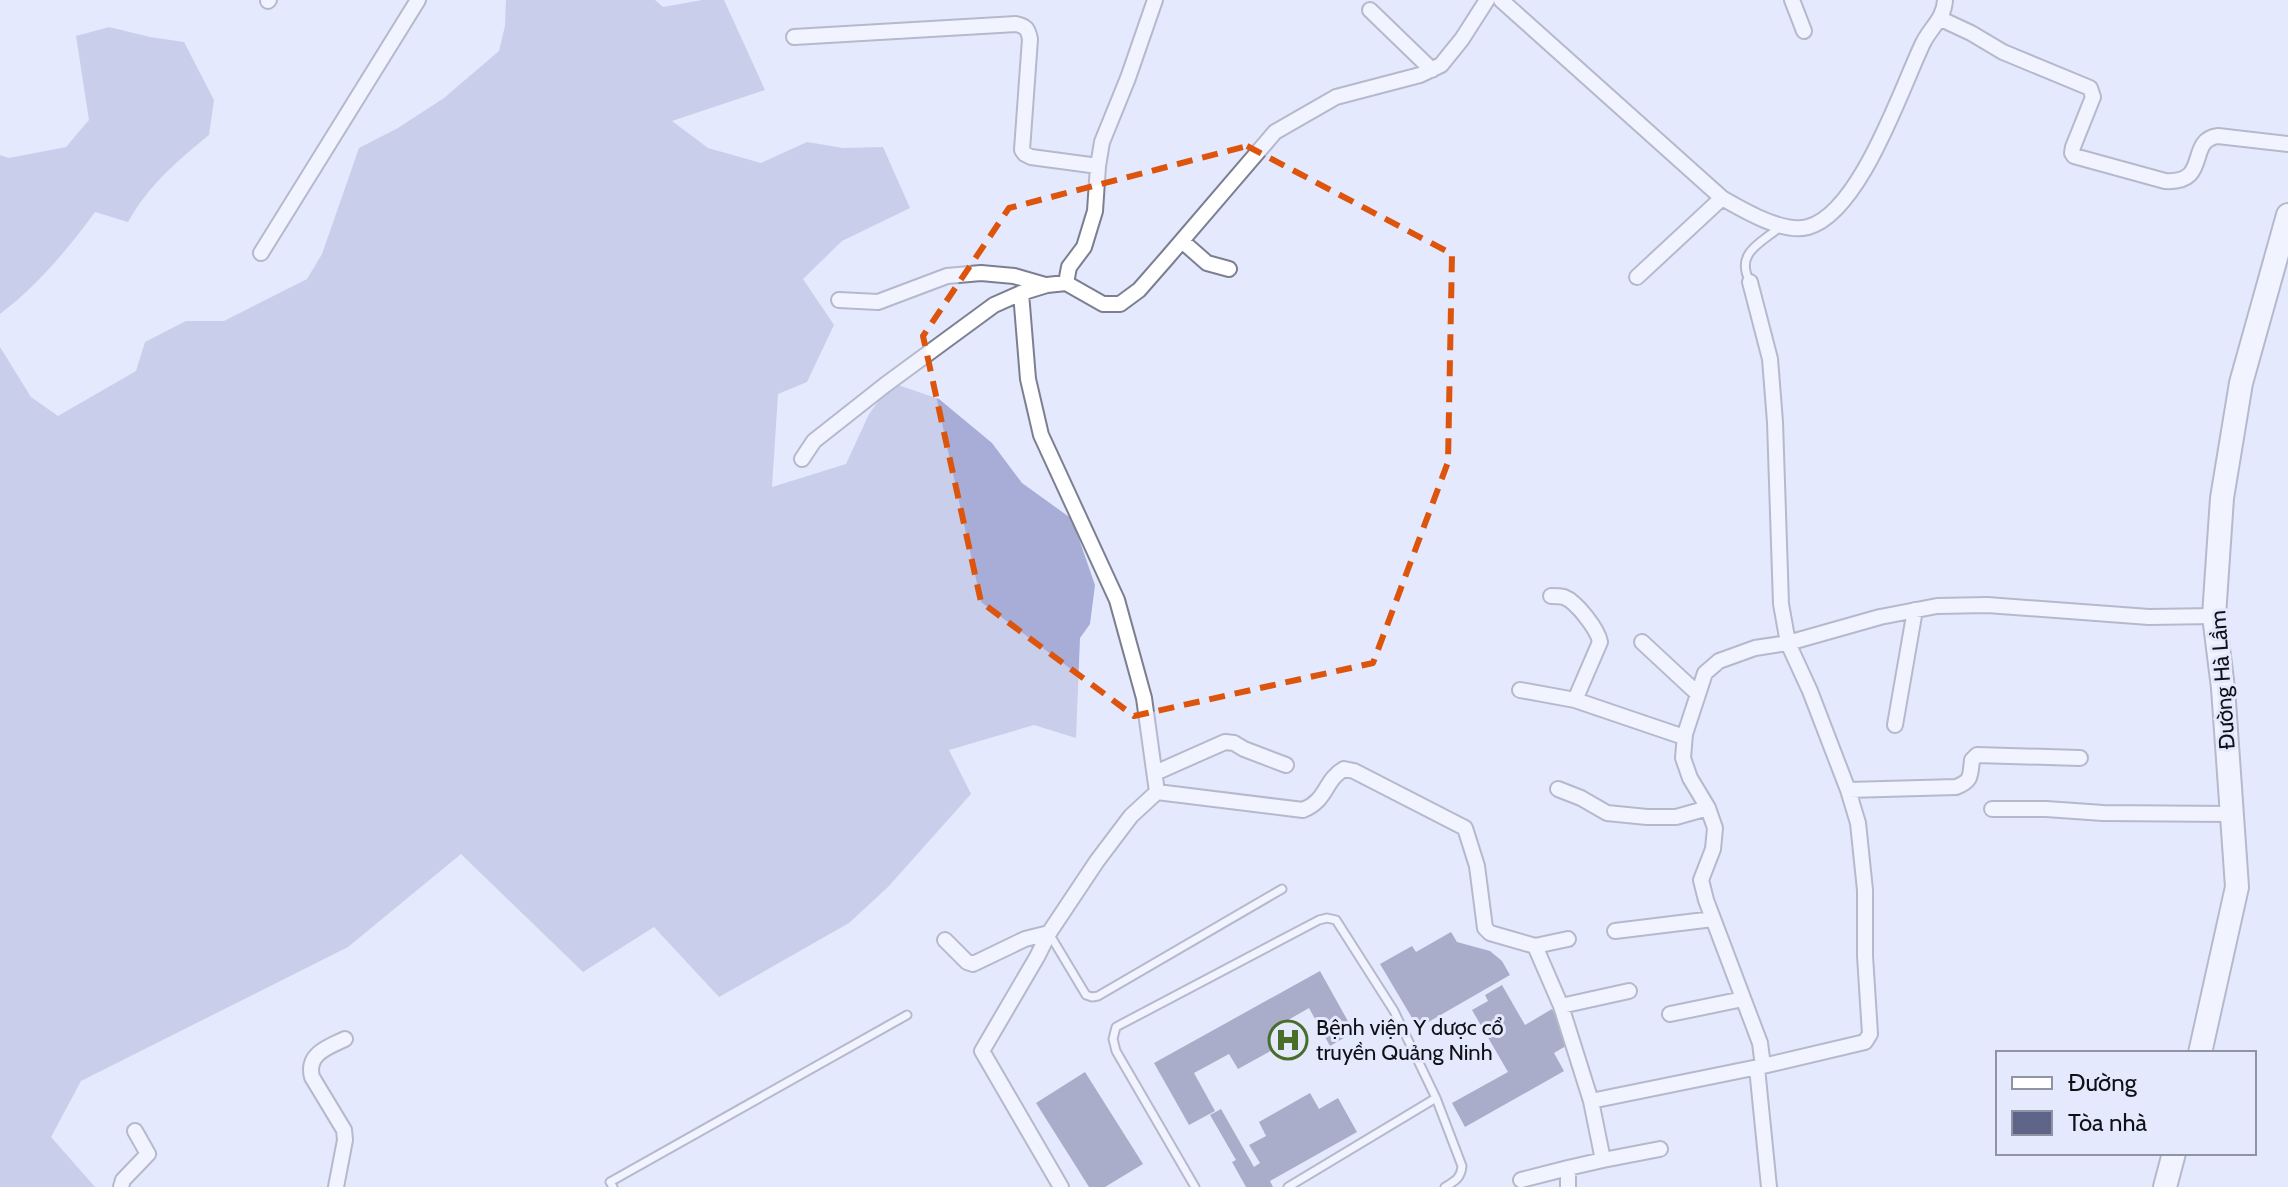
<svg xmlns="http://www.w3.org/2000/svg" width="2288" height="1187" viewBox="0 0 2288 1187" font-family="Cabin,sans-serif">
	<rect width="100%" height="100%" fill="#e5e9fd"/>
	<!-- forest -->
	<path fill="#a7add6" d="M506,0h149l8,7 39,-7h22l41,90 -93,31 36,27 53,15 46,-21 36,6 40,-1 27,61 -68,33 -39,38 31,46 -27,57 -29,12 -6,93 74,-23 23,-50 23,-31 47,16 53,44 30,40 50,36 23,66 -5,39 -10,14 -4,100 -42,-13 -85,25 22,44 -83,93 -39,36 -130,74 -65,-70 -71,45 -122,-118 -113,93 -267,134 -30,56 44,50h-95v-840l31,50 27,19 78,-45 9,-29 41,-21h38l83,-42 15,-25 37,-106 39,-20 46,-30 55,-47 6,-25z
		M109,27l41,10 34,5 30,58 -5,35c-32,26 -61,51 -81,87l-33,-10c-27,37 -58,74 -95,102v-159l9,3 57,-11 23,-27 -13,-84z"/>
	<!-- building -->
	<path fill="#5f6489" d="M1451,932l6,10 33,9 12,10 8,14 -92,53 -38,-64 32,-18 4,6z
		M1320,971l34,61 -24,14 -21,-38 -33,19 9,16 -47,26 -9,-15 -35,19 21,38 -26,14 -35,-62z
		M1502,985l23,40 27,-16 19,34 -17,10 10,18 -99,56 -13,-24 56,-31 -36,-62 16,-9 -3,-6z
		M1085,1072l58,92 -38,23h-16l-53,-84z
		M1310,1093l9,16 19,-11 19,34 -87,49 3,6h-27l-14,-25 4,-2 -26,-45 11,-6 33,58 6,-4 -11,-18 17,-9 -7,-14z"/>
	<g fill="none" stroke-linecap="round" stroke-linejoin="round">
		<!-- service casing -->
		<g stroke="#7c7f91" stroke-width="11">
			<path id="service" d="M1750,282c-16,-30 12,-39 31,-56
				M1050,935l36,60 6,2 6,-1 184,-107
				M613,1187l-3,-5 297,-167
				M1195,1187l-79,-136 -3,-12 3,-12 203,-107 8,-2 9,2 58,91 42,87 26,68c-1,12 -7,15 -17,21
				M1288,1187l148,-89"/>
		</g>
		<!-- minor casing -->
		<g stroke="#7c7f91" stroke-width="18">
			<path id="minor" d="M1501,0l221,198c21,12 61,36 86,29 52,-14 93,-138 115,-184 8,-16 21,-24 22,-43
				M1792,0l12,31
				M268,1l1,-1
				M1370,10l62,60
				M1941,19l30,14 32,19 87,36 3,9 -20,50 -1,6 2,3 91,25c46,3 21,-41 53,-45l70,8
				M794,37l222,-13c10,2 12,5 14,15l-8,111 3,4 6,3 67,9
				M1182,241l25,22 22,6
				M261,253l157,-253
				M1637,277l85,-79
				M1066,283l37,21h17l19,-14 28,-32 108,-126 61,-35 84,-22 21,-10 21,-26 25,-39
				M839,300l39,2 69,-26 34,-3 33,3 31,9
				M802,459l12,-18 71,-56 109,-80 27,-12
				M1551,596c4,0 9,0 13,1 13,5 34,33 36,45l-25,58
				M1642,642l56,52
				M1520,690l55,10 103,35 7,-1 20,-61 14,-12 36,-13 33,-5 92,-26 57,-11 50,-1 162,12 65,-1
				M1895,725l20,-115
				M1685,734l-2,24 7,20 18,30 7,20 -2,21 -12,31 5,20 54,143 3,23
				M1155,773l70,-31 9,1 10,6 42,16
				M1558,789l23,9 26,15 40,4h29l32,-9
				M1848,790l108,-3c16,-6 14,-11 16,-27l5,-5 103,3
				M1157,792l146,18c25,-10 21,-30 41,-41l10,2 111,57 12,38 8,62 5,5 45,13 26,60 30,95 12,59 -35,8v19
				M1992,809h54l57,4 128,1
				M1615,931l98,-12
				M945,940l22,22 6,2 52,-25 24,-6
				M1535,946l33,-7
				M1561,1006l68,-15
				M1670,1014l73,-15
				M1757,1068l12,119
				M1591,1101l172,-35 102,-24 5,-8 -5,-78v-66l-7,-67 -10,-33 -38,-99 -22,-48 -7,-39 -6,-182 -5,-63 -20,-77
				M1603,1160l57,-11
				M1521,1180l47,-12
				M121,1187l2,-7 25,-26 -13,-23
				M336,1187l9,-47 -1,-10 -32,-53c-6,-23 16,-30 33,-38
				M1061,1187l-79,-136 55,-94 12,-24 48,-72 34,-45 26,-24 -13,-94 -27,-98 -76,-165 -13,-56 -7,-86 26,-8 19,-2 3,-16 15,-20 11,-36 3,-45 4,-24 26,-64 27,-78"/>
		</g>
		<!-- secondary casing -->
		<g stroke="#7c7f91" stroke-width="26">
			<path id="secondary" d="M2200,1053l37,-166 -14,-199 -9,-72 8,-118 19,-115 47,-168
				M2165,1187l9,-34"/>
		</g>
		<!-- service -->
		<use href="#service" stroke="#fff" stroke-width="7"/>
		<!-- minor -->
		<use href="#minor" stroke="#fff" stroke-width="14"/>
		<!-- secondary -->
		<use href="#secondary" stroke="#fff" stroke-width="22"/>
	</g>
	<!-- marked area -->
	<path d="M0 0H2288V1187H0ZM1247,146l205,108 -4,208 -75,201 -239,53 -153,-114 -58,-266 86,-128z" fill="#e5e9fd" fill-opacity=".55" fill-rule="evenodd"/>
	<path fill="none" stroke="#dd550d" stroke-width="6" stroke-dasharray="16 10" stroke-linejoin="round" d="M1247,146l205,108 -4,208 -75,201 -239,53 -153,-114 -58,-266 86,-128z"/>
	<!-- icons -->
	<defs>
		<g id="hospital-ring" transform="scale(2)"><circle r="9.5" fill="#e5e9fd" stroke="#496e29" stroke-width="1.5"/><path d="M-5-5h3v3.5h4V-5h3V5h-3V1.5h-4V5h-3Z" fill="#496e29"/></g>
	</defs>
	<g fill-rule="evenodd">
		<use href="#hospital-ring" x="1288" y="1040"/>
	</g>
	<g text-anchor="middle" stroke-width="6" stroke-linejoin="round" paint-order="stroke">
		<!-- street labels -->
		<g font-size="22" fill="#101117" stroke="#e5e9fd">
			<text transform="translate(2222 680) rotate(-94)" y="8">Đường Hà Lầm</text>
		</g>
		<!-- poi labels -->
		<g font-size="22" fill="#101117" stroke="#e5e9fd" text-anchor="start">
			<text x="1316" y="1035">Bệnh viện Y dược cổ<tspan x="1316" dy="25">truyền Quảng Ninh</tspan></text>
		</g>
	</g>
	<!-- legend -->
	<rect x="1996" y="1051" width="260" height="104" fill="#e5e9fd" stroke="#9093a1" stroke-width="2"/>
	<rect x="2012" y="1077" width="40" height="12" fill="#ffffff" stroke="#9093a1" stroke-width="2"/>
	<text x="2068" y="1091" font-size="24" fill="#101117">Đường</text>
	<rect x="2012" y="1111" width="40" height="24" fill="#5f6489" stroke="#9093a1" stroke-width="2"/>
	<text x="2068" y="1131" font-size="24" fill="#101117">Tòa nhà</text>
</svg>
